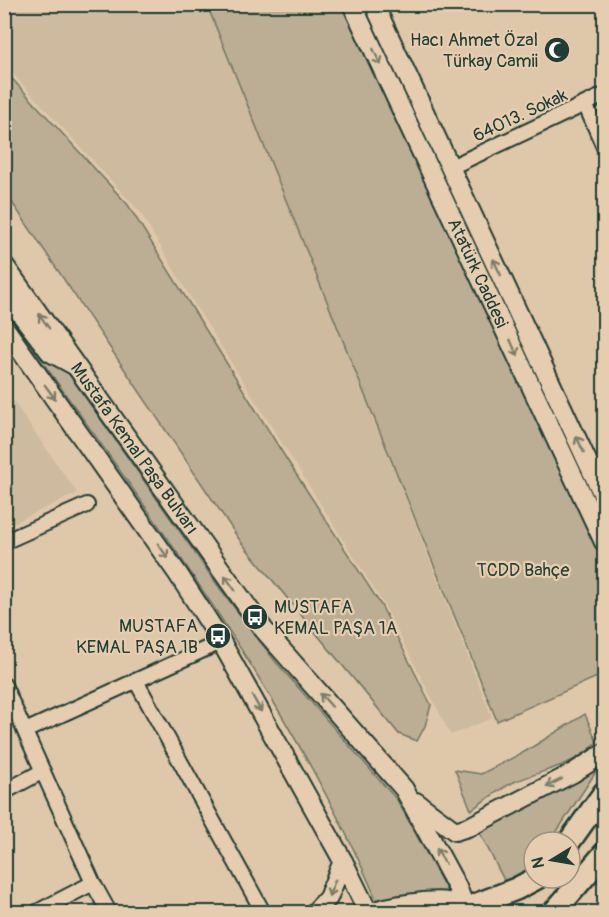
<svg xmlns="http://www.w3.org/2000/svg" width="609" height="917" viewBox="0 0 609 917" font-family="Pangolin,sans-serif">
	<rect width="100%" height="100%" fill="#dfc7aa"/>
	<filter id="ink" filterUnits="userSpaceOnUse"><feTurbulence type="fractalNoise" baseFrequency=".0167" numOctaves="2"/><feDisplacementMap in="SourceGraphic" scale="12" xChannelSelector="R" yChannelSelector="G"/><feConvolveMatrix kernelMatrix="1 2 1 2 8 2 1 2 1" color-interpolation-filters="sRGB"/></filter>
	<g filter="url(#ink)">
		<!-- built -->
		<path fill="#cdba9f" d="M5,5h203l30,70 254,643 -41,17 -68,-132 -188,-298 -55,-93 -135,-147z
			M4,388l73,105 -72,34h-1z"/>
		<!-- green -->
		<path fill="#bcae94" stroke="#6e7664" stroke-width="1.5" d="M207,5h137l260,549v120l-107,47z
			M360,5h5l239,506v13z
			M4,70l124,135 159,255 94,145 50,100 -6,21 -8,15 -18,-7 -158,-192 -236,-350z
			M4,297l39,53 25,23 153,217 54,71 122,139 51,93 -71,8c-91,-212 -240,-404 -372,-592z
			M585,714l12,28c-21,24 -55,28 -83,40 -15,7 -29,19 -43,28l-16,-40 26,4 45,-23z
			M601,764l-51,78h-16c0,27 -5,31 -30,38l-26,-51z"/>
		<g fill="none" stroke-linecap="round" stroke-linejoin="round">
			<!-- street casing -->
			<g stroke="#1f3d34" stroke-width="18">
				<path id="street" d="M585,104l19,43
					M451,167l153,-72
					M4,542l83,-37
					M136,681l127,231
					M4,685l89,198 16,29
					M25,731l196,-89
					M4,792l39,-21
					M37,912l56,-29"/>
			</g>
			<!-- secondary casing -->
			<g stroke="#1f3d34" stroke-width="22">
				<g id="secondary">
					<path id="s1" d="M352,4l252,538"/>
					<path d="M374,4l230,493"/>
					<path id="s2" d="M4,265l260,365 140,159 53,98 10,25"/>
					<path d="M4,292l46,60 24,13"/>
					<path d="M4,327l174,247 40,62 125,225 25,51"/>
					<path d="M416,802l39,29 16,-5 102,-53 31,-20"/>
					<path d="M315,912l13,-14 15,-37"/>
					<path d="M372,912c15,-6 60,-13 76,-10 6,1 12,5 18,7"/>
				</g>
			</g>
			<!-- primary casing -->
			<g stroke="#1f3d34" stroke-width="26">
				<path id="primary" d="M569,842l35,-49
					M457,912l59,-23 21,-11
					M554,912l50,-58"/>
			</g>
			<!-- street -->
			<use href="#street" stroke="#e7cdaf" stroke-width="14"/>
			<!-- secondary -->
			<use href="#secondary" stroke="#e7cdaf" stroke-width="18"/>
			<!-- primary -->
			<use href="#primary" stroke="#e7cdaf" stroke-width="21"/>
		</g>
		<!-- one-way arrows -->
		<defs><path id="oneway-shaft" d="M-6 0H5M1.5-3L5.5 0L1.5 3" fill="none" stroke-width="1.6" stroke-linecap="round" stroke-linejoin="round" transform="scale(1.5)"/></defs>
		<g stroke="#797e6b">
			<use href="#oneway-shaft" transform="translate(377 57) rotate(65)"/>
			<use href="#oneway-shaft" transform="translate(497 267) rotate(-115)"/>
			<use href="#oneway-shaft" transform="translate(44 321) rotate(-125)"/>
			<use href="#oneway-shaft" transform="translate(514 348) rotate(65)"/>
			<use href="#oneway-shaft" transform="translate(50 392) rotate(54)"/>
			<use href="#oneway-shaft" transform="translate(580 444) rotate(-115)"/>
			<use href="#oneway-shaft" transform="translate(163 551) rotate(55)"/>
			<use href="#oneway-shaft" transform="translate(230 583) rotate(-125)"/>
			<use href="#oneway-shaft" transform="translate(326 700) rotate(-132)"/>
			<use href="#oneway-shaft" transform="translate(257 704) rotate(61)"/>
			<use href="#oneway-shaft" transform="translate(554 783) rotate(153)"/>
			<use href="#oneway-shaft" transform="translate(441 856) rotate(-118)"/>
			<use href="#oneway-shaft" transform="translate(332 888) rotate(112)"/>
		</g>
	</g>
	<!-- icons -->
	<defs>
		<g id="mosque-disc" transform="scale(1.35)"><circle r="9.5" fill="#1f3d34" stroke="#e7cdaf"/><path d="M3.5-4.9A6 6 0 1 0 3.5 4.9A5 5 0 1 1 3.5-4.9Z" fill="#fff"/></g>
		<g id="bus-disc" transform="scale(1.35)"><circle r="9.5" fill="#1f3d34" stroke="#e7cdaf"/><path d="M-5-6H5V4H4V6H2V4H-2V6H-4V4H-5ZM-3.5-4V0h7V-4ZM-3.5 1.2v1.5H-2V1.2ZM2 1.2v1.5H3.5V1.2Z" fill="#fff"/></g>
	</defs>
	<g fill-rule="evenodd">
		<use href="#mosque-disc" x="557" y="50"/>
		<use href="#bus-disc" x="255" y="617"/>
		<use href="#bus-disc" x="218" y="636"/>
	</g>
	<g text-anchor="middle" stroke-width="4.5" stroke-linejoin="round" paint-order="stroke">
		<!-- poi labels -->
		<g font-size="18" fill="#1f3d34" stroke="#e7cdaf" text-anchor="end">
			<text x="538" y="46">Hacı Ahmet Özal<tspan x="538" dy="21">Türkay Camii</tspan></text>
			<text x="274" y="613" text-anchor="start">MUSTAFA<tspan x="274" dy="21">KEMAL PAŞA 1A</tspan></text>
			<text x="198" y="632">MUSTAFA<tspan x="198" dy="21">KEMAL PAŞA 1B</tspan></text>
		</g>
		<!-- street labels -->
		<g font-size="18" fill="#1f3d34" stroke="#e7cdaf">
			<text transform="translate(520 115) rotate(-25)" y="6">64013. Sokak</text>
			<text dy="6" stroke="none"><textPath href="#s1" startOffset="297">Atatürk Caddesi</textPath></text>
			<text dy="6" stroke="none"><textPath href="#s2" startOffset="225">Mustafa Kemal Paşa Bulvarı</textPath></text>
		</g>
		<!-- park labels -->
		<g font-size="18" fill="#274339" stroke="#e7cdaf">
			<text x="523" y="576">TCDD Bahçe</text>
		</g>
	</g>
	<!-- margin -->
	<rect width="609" height="917" fill="none" stroke="#e7cdaf" stroke-width="24"/>
	<rect x="12" y="12" width="585" height="893" fill="none" stroke="#1f3d34" stroke-width="2" filter="url(#ink)"/>
	<!-- north arrow -->
	<g transform="translate(552 860) rotate(259)"><circle r="28" fill="#e7cdaf" stroke="#97937e" stroke-width="1.5"/>
	<path d="M0-4.5L10 22L0 15L-10 22Z" fill="#1f3d34"/>
	<text y="-9" font-size="16" font-weight="bold" text-anchor="middle" fill="#1f3d34">N</text>
	</g>
</svg>
